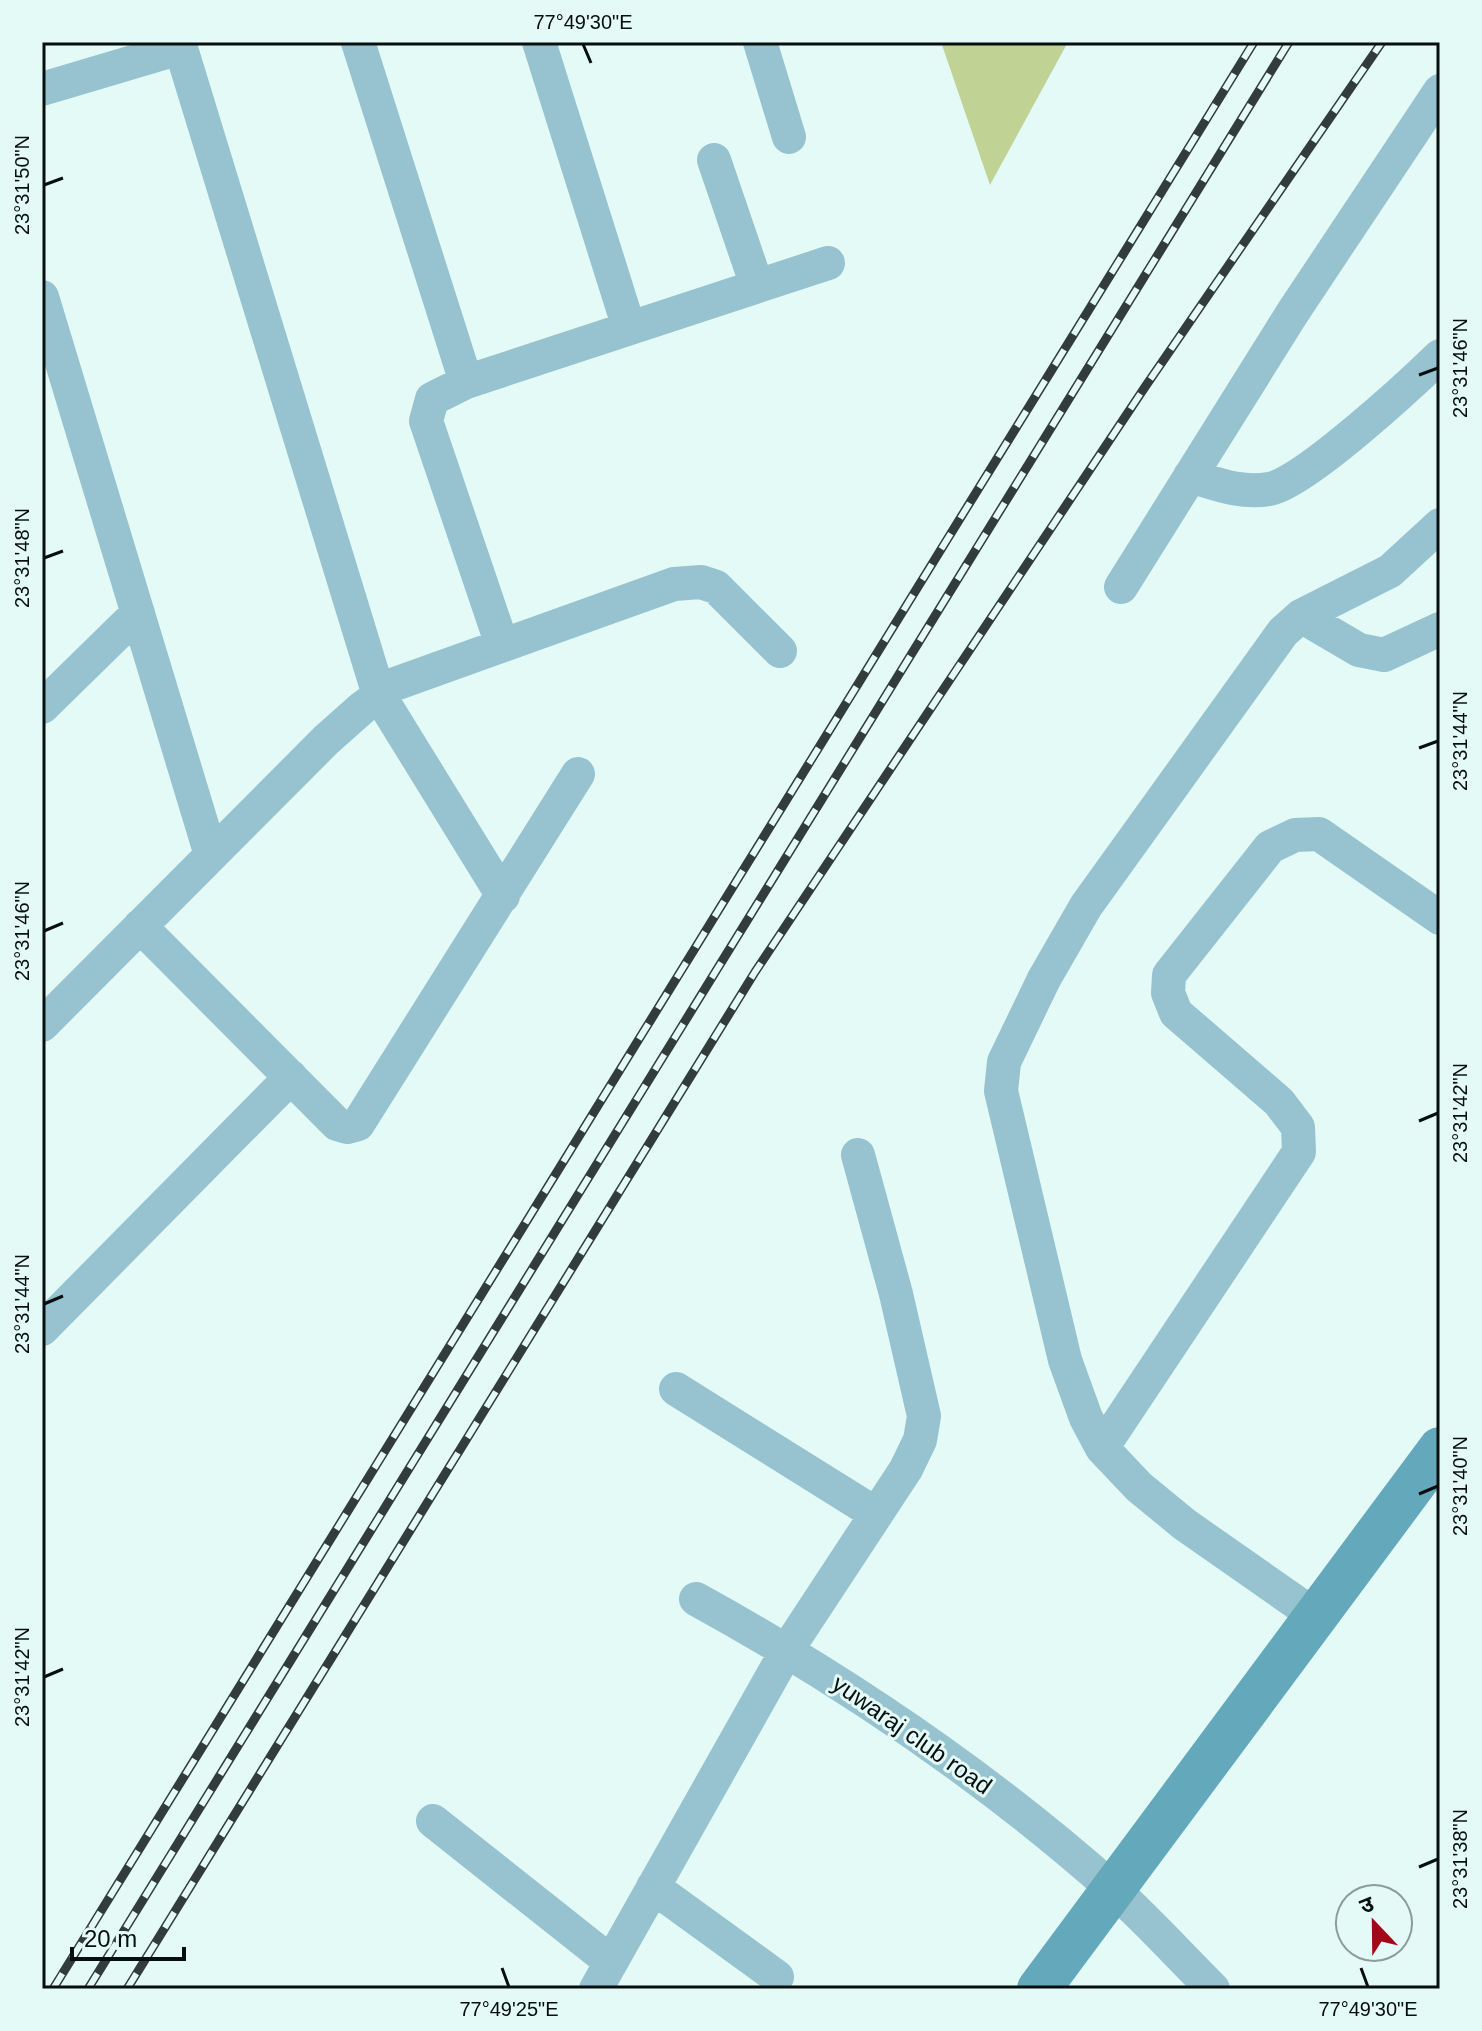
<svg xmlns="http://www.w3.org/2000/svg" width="1482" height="2031" viewBox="0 0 1482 2031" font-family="Arial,'Noto Sans Devanagari',sans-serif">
	<rect width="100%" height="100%" fill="#e3faf7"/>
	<!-- green -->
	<path fill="#c0d395" d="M941,42h127l-78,143z"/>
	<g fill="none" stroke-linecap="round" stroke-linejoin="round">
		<!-- street -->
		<path stroke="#97c2cf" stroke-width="34" d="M179,42l200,653 124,201
			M358,42l108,340
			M539,42l90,286
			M760,42l29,95
			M42,89l138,-41
			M714,160l43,126
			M42,297l169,558
			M1190,476c27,8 51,18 79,13 35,-6 141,-104 171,-133
			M1121,587l172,-275 147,-221
			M1301,616l58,34 25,5 56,-26
			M502,645l-76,-224 6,-22 34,-17 362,-119
			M42,707l96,-94
			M140,926l197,198 10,3 11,-3 220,-350
			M42,1025l284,-285 36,-32 33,-24 279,-100 27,-2 15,5 64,64
			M42,1329l249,-252
			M676,1389l200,125
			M1102,1448l197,-296 -1,-25 -19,-25 -103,-89 -8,-20 1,-18 101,-128 25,-12 24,-1 121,84
			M696,1599c149,82 291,178 418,291 34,31 66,66 99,99
			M1317,1617l-133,-93 -45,-37 -37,-39 -16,-30 -21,-58 -64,-269 3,-29 40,-83 42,-73 197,-274 18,-16 89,-45 50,-46
			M433,1821l178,141
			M653,1887l124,90
			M596,1989l191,-339 119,-181 14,-29 4,-24 -28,-122 -38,-139"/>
		<!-- secondary -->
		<path stroke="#64a8bc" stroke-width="44" d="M1039,1989l401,-540"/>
		<!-- rail casing -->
		<g stroke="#313c3b" stroke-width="9">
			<path id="rail" d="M53,1989l1201,-1947
				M88,1989l1201,-1947
				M127,1989l628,-1017 390,-585 237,-345"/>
		</g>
		<!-- rail -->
		<use href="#rail" stroke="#e3faf7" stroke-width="6" stroke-dasharray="18" stroke-linecap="butt"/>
	</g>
	<!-- ticks -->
	<path fill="none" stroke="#070f0e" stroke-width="3" d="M583,44l8,19M44,185l19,-7M1419,375l19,-7M44,558l19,-7M1419,748l19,-7M44,931l19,-8M1419,1121l19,-8M44,1304l19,-8M1419,1494l19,-8M44,1677l19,-8M1419,1867l19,-8M502,1968l7,19M1361,1968l7,19"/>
	<g text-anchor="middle" stroke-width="6" stroke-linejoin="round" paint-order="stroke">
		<!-- street labels -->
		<g font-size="24" fill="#070f0e" stroke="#e3faf7">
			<text transform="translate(912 1735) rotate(35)" y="8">yuwaraj club road</text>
		</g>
	</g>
	<!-- border -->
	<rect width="1482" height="2031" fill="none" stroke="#e3faf7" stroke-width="88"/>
	<!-- north arrow -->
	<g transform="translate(1374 1923) rotate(338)"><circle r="38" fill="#e3faf7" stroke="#8b9c9a" stroke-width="2"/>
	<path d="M0-6L14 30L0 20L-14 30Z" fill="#a3071a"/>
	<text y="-12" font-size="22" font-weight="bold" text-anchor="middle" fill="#070f0e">उ</text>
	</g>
	<!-- scale -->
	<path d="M72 1947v12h112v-12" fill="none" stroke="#070f0e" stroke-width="4"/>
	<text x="84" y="1947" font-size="24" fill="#070f0e" stroke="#e3faf7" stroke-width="6" paint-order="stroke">20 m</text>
	<rect x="44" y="44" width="1394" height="1943" fill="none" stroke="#070f0e" stroke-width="3"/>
	<g font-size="20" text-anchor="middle" fill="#070f0e">
		<text x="583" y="29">77°49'30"E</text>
		<text transform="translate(22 185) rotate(-90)" y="7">23°31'50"N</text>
		<text transform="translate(1460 368) rotate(-90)" y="7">23°31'46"N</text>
		<text transform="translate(22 558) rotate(-90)" y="7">23°31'48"N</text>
		<text transform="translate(1460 741) rotate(-90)" y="7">23°31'44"N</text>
		<text transform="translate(22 931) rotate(-90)" y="7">23°31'46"N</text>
		<text transform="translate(1460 1113) rotate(-90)" y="7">23°31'42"N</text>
		<text transform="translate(22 1304) rotate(-90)" y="7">23°31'44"N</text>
		<text transform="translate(1460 1486) rotate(-90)" y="7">23°31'40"N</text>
		<text transform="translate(22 1677) rotate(-90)" y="7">23°31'42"N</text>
		<text transform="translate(1460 1859) rotate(-90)" y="7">23°31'38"N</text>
		<text x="509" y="2016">77°49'25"E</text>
		<text x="1368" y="2016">77°49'30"E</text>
	</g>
</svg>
